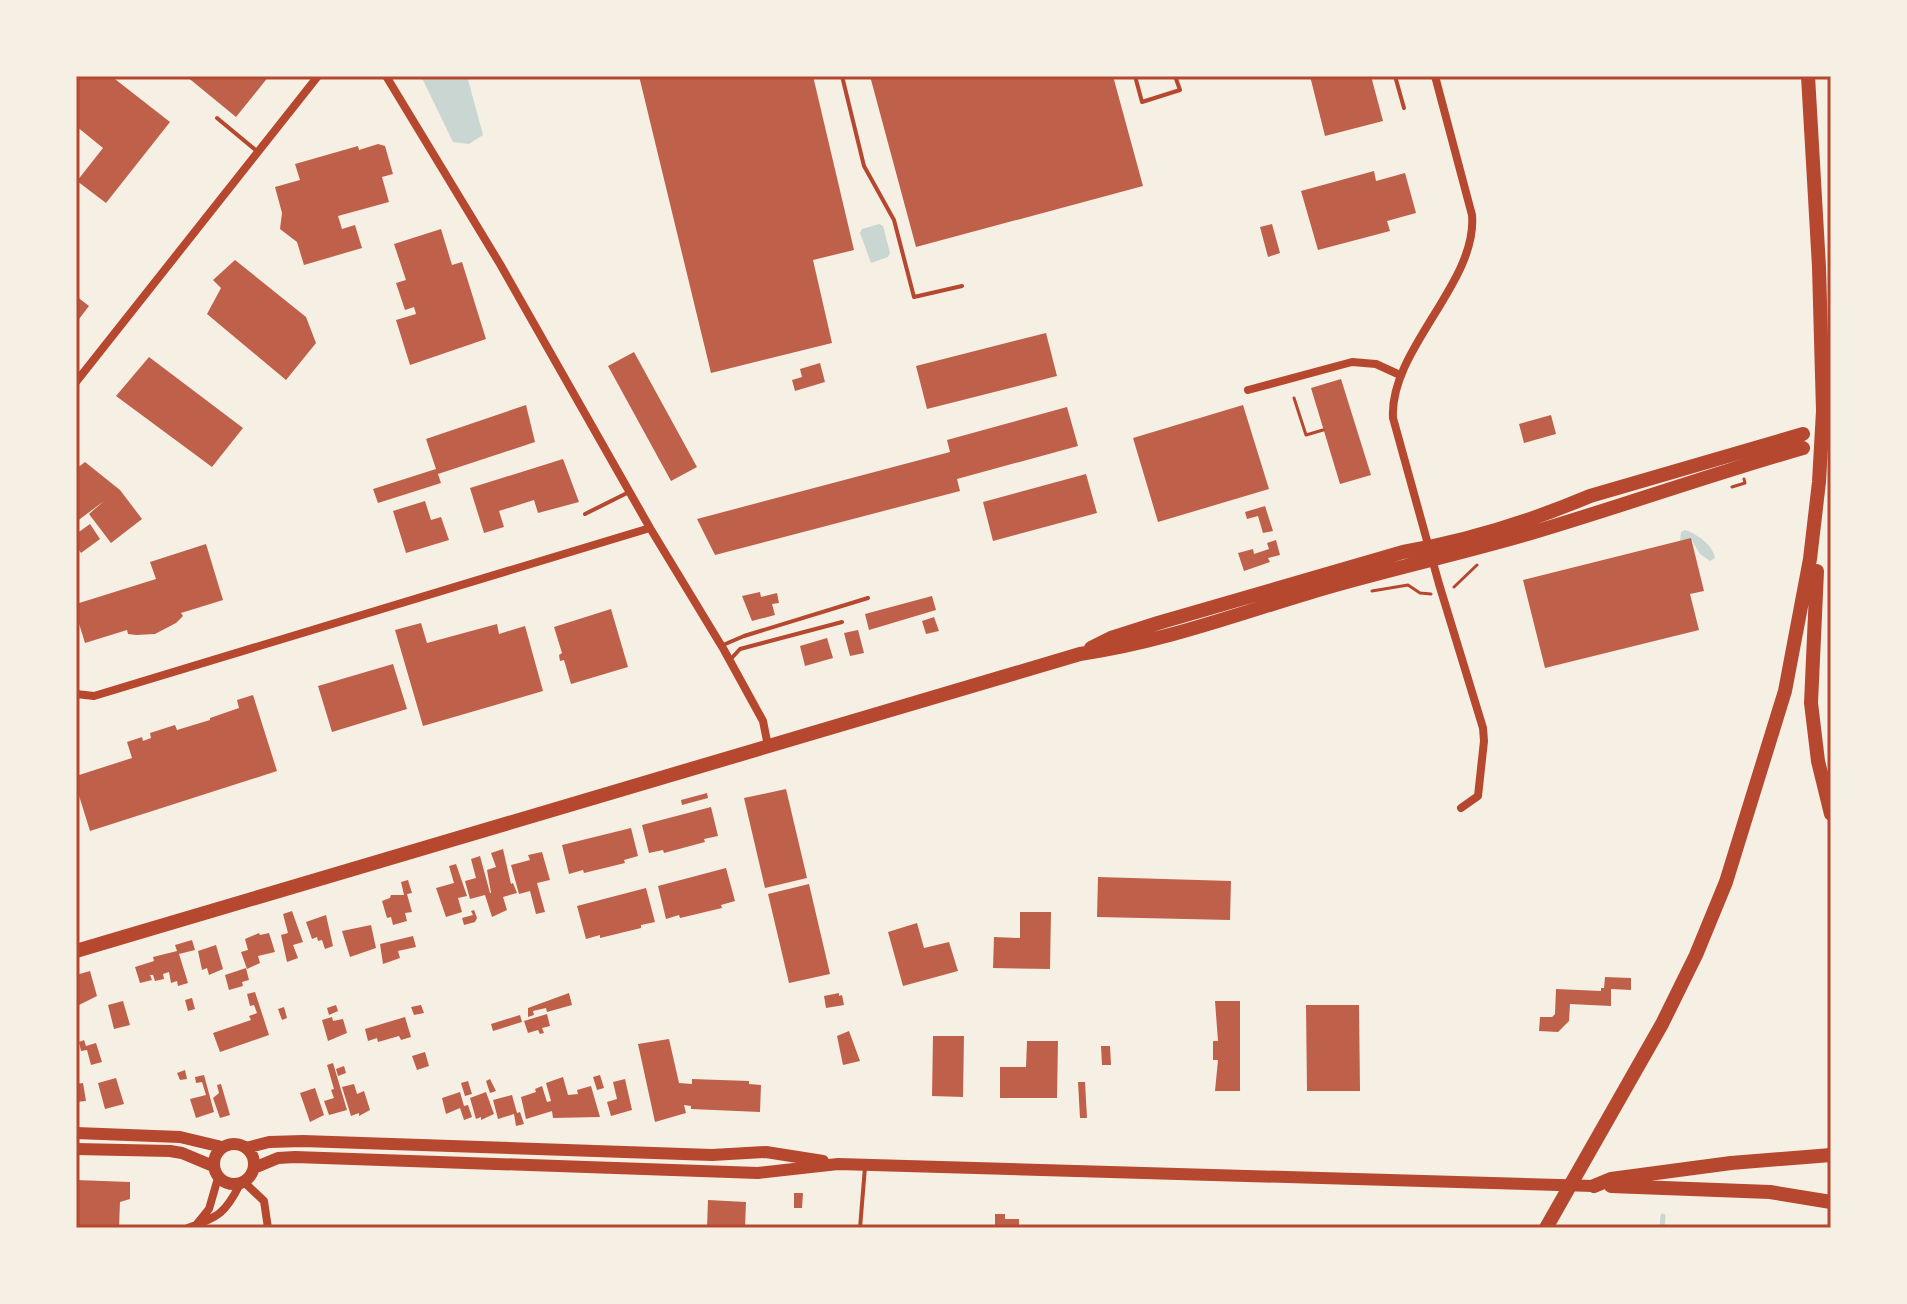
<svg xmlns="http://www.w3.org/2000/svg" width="1907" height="1304" viewBox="0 0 1907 1304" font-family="'Exo 2',sans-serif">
	<rect width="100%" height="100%" fill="#f6efe4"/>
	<!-- water -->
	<path fill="#c9d6d2" d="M421,76h46l16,59 -14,9 -16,-2z
		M879,224l4,2 7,27 -2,4 -17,6 -11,-30 2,-4z
		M1685,530c12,4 28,15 30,28l-5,3 -10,-7 -9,-15 -11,2 1,-9z"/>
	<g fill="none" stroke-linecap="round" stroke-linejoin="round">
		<!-- stream -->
		<path stroke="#c9d6d2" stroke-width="5" d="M1662,1228l1,-12"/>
	</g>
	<!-- building -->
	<path fill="#bf614a" d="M76,76h35l59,46 -64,81 -29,-22 26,-33 -27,-22z
		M186,76h83l-33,41z
		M639,76h174l41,174 -41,10 19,83 -121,30z
		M870,76h243l30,110 -227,61z
		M1310,76h61l12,45 -58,15z
		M378,144l7,2 8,28 -11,3 7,25 -51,14 4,13 13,-4 7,23 -58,17 -7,-23 -17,-13 2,-16 -7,-26 25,-7 -5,-16 63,-18 1,4z
		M1374,171l2,10 29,-8 11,40 -29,8 3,10 -72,19 -17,-59z
		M1272,224l8,29 -12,4 -8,-30z
		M441,229l11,36 10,-3 24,77 -76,26 -14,-45 20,-6 -2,-7 -9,3 -9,-27 10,-3 -12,-36z
		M235,260l71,57 10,26 -30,37 -79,-66 14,-26 -8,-8z
		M76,296l13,10 -13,17z
		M1046,333l11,43 -130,33 -11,-43z
		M634,352l63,115 -26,14 -63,-115z
		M149,357l94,71 -31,39 -96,-71z
		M820,363l5,19 -30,9 -3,-11 10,-3 -2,-8z
		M1341,379l30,96 -31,9 -29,-96z
		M526,405l9,37 -97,32 3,9 -63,20 -5,-14 63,-20 -10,-30z
		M1243,405l26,84 -111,33 -25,-84z
		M1067,407l11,39 -121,33 3,12 -245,64 -18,-36 253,-67 -3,-12z
		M1551,415l5,19 -32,9 -5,-19z
		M563,459l16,43 -41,11 -4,-13 -35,11 5,16 -20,6 -14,-45z
		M85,462l35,28 22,29 -31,24 -22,-29 15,-13 -28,21v-53z
		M1086,474l11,39 -104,28 -10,-39z
		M425,501l6,19 10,-3 8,23 -43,13 -13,-42z
		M1265,506l8,25 -10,2 -5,-17 -11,3 -2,-7z
		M90,524l10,15 -19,14 -5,-7v-12z
		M1691,538l13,53 -14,3 9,36 -154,38 -22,-88z
		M1276,540l4,15 -12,3 2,4 -26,9 -6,-18 15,-4 1,5 15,-5 -2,-6z
		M206,544l17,56 -42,13 2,3 -7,7 -21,11 -19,1 -8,-1 -1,-4 -42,13 -9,-29v-10l80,-25 -6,-17z
		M760,592l1,5 16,-4 2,10 -7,1 3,11 -23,6 -10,-25z
		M932,596l4,14 -67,20 -4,-16z
		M611,609l17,58 -57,17 -7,-24 -4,1 -1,-6 3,-2 -8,-26z
		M934,617l5,14 -13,3 -4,-13z
		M421,623l6,20 70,-19 2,10 26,-8 18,65 -120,35 -28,-96z
		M858,630l6,23 -14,3 -6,-23z
		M827,638l6,20 -28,8 -5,-20z
		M393,664l14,45 -75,23 -14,-46z
		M253,695l24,76 -187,60 -14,-45v-10l56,-18 -5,-16 15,-5 1,4 8,-3 -1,-5 25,-8 2,5 33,-10v-2l29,-10 -2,-8z
		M786,789l21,89 -42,10 -21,-90z
		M707,793l1,5 -26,7 -1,-5z
		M711,807l7,29 -14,3 1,3 -41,11 -1,-3 -14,3 -7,-28z
		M631,828l7,28 -14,4 1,3 -41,10 -1,-3 -14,4 -7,-29z
		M503,849l8,35 2,-1 4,10 -14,4 4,13 -15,7 -7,-22 -15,4 -5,-18 11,-3 -5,-19 9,-3 10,37h1l-4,-23 9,-3 -5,-14z
		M542,852l8,28 -13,3 8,29 -9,2 -6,-23 -11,3 -8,-29 19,-5 -2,-5z
		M456,864l11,32 -9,2 4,14 -16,5 -10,-29 18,-5 -5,-17z
		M726,868l9,33 -14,4 1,3 -42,10 -1,-3 -13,4 -8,-33z
		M1098,877l133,4 -1,39 -133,-3z
		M408,880l4,13 -5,1 5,18 -7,1 2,8 -14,4 -2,-8 -4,1 -5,-17 8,-3 1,-3h13l-3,-13z
		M809,884l21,90 -41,9 -21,-89z
		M646,888l9,34 -14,3v3l-41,10v-3l-14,4 -9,-33z
		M474,910l3,8 -2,4 -11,3 -2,-7 11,-3 -2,-4z
		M292,911l11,31 -10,3 5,13 -11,4 -6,-27 7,-2 -5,-19z
		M1020,912h31l-1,57 -57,-1 1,-31 26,1z
		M326,915l7,31 -8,3 -3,-9 -4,1 -1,-4 -5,2 -6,-17z
		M917,923l7,25 25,-6 9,29 -55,15 -15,-54z
		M371,925l5,23 -26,9 -8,-26z
		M259,933l1,2 9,-2 6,19 -17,4 2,7 -13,6 -6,-17 7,-2 -3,-11z
		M413,936l3,11 -18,4 2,7 -17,6 -3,-20z
		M192,940l3,10 -16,4 9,29 -10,3 -1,-5 -6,2 -2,-11 -6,2 1,5 -9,2 -2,-6h-3l2,5 -12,3 -5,-16 19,-6 -1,-4 24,-6 -2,-6z
		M216,945l7,24 -14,6 -2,-7 -5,2 -4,-19z
		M246,968l3,12 -7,2 1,4 -14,4 -4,-15z
		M90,971l7,25 -20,10 -1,-31z
		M1605,977l26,1v12l-20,-1v17l-41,-2 -1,17 -11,11 -19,-1 1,-14h12l3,-3 1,-25 45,2v-3h3z
		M255,992l14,43 -49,17 -7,-19 38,-13 -2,-4 8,-3 -3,-8 -4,1 -3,-12z
		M569,993l3,12 -25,7 -1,-4 -13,3 1,4 -6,2v-9z
		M839,993v3l3,-1 2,10 -18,3 -2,-12z
		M192,998l3,11 -7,2 -3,-11z
		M123,1001l7,24 -16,4 -6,-24z
		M1215,1001h25v90h-25l3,-31h-5v-19h5z
		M336,1005l2,6 -9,4 -2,-7z
		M421,1005l3,8 -10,2 -3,-8z
		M1306,1005h53l1,86h-53z
		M284,1007l3,11 -5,2 -4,-11z
		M547,1014l3,12 -8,2 2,5 -4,1 -2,-4 -10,3 -4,-12z
		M520,1015l2,7 -29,9 -2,-7z
		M332,1017l1,4 10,-2 4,14 -19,8 -6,-21z
		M405,1017l6,20 -10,3 -2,-4 -21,6 -1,-4 -9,3 -3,-12z
		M849,1031l11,30 -17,4 -6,-29z
		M933,1036h31l-1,61 -31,-1z
		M669,1039l10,44 13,1v-5l57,2v3l12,1 -1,27 -69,-3v-3l-7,-1 2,8 -31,9 -17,-78z
		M84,1040l2,6 10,-3 6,19 -11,3 -4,-15 -6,1 -2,-9z
		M1027,1041h31l-1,57h-57v-31h26z
		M1101,1046h9l1,19h-9z
		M425,1052l4,14 -12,4 -5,-14z
		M333,1063l14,47 -18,5 -5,-14 10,-3 -3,-8 3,-1 -7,-24z
		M344,1066l2,7 -8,3 -2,-7z
		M185,1070l2,9 -7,1 -3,-7z
		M204,1075l10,37 -18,6 -6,-19 16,-4 -4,-13 -6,1 -1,-6z
		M600,1075l4,13 -7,2 -4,-13z
		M563,1077l5,18 10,-1 -1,-4 14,-4 9,31 -47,1 -1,-7 -26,8 -5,-22 15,-5 -1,-3 7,-3 5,16 4,-1 -5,-18z
		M116,1078l8,26 -19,5 -7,-26z
		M490,1079l6,12 -6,2 -4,-12z
		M625,1079l7,31 -21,6 -4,-14 10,-3 -4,-17z
		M468,1081l4,13 -7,2 -4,-13z
		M1078,1082h7l2,36h-7z
		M83,1083l3,18 -10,1v-18z
		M221,1084l9,31 -10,3 -7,-20 6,-5 -2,-8z
		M354,1084l3,10 7,-3 6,19 -11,6v-3l-8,3 -9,-29z
		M315,1088l9,27 -14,7 -10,-29z
		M460,1092l4,14 4,-1 4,12 -8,3 -4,-12 -14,6 -4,-16z
		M486,1092l8,22 -13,6v-3l-5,2 -6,-21z
		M512,1095l5,18 3,-1 4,12 -8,2 -2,-12 -16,5 -5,-19z
		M76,1180l54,2v17l-10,3 -1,26h-43z
		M794,1193h9l-1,15h-8z
		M708,1200l38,2 -1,26h-38z
		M995,1214h10v5h14v9h-24z"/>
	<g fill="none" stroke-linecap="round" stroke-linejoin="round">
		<!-- path -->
		<path stroke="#b5482f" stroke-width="3" d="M1294,398l12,37 17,-5
			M1732,487l13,-4 -1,-4
			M1454,587l23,-22
			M1372,591l36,-6 12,8 11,1"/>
		<!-- service -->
		<path stroke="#b5482f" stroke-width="4" d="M842,76l22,90 30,54 20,77 48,-11
			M1135,76l7,26 38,-12 -5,-14
			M1395,76l9,32
			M217,118l41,34
			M585,514l44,-22
			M723,645l21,-9 124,-38
			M729,661l11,-12 102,-27
			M860,1228l5,-61"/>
		<!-- minor -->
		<path stroke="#b5482f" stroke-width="8" d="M386,76l114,188 150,264 74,122 39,71 5,25
			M1435,76l37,139c6,67 -83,135 -79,203l46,166 44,144 1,13 -6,55 -17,12
			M76,382l242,-306
			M1248,390l104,-28 24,2 24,11
			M76,694l18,2 556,-168
			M244,1182l20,19 4,27
			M196,1225l13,-16 9,-31
			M188,1228c31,-12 37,-14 52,-44"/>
		<!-- secondary -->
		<path stroke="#b5482f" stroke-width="12" d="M76,1133l104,4 42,10
			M214 1164a20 20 0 1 1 40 0a20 20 0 1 1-40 0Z
			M246,1148l23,-6 34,-1 409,14 54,-3 57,9
			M76,1149l94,2 12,2 31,13
			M254,1168l24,-10 17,-1 463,16 80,-9 756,22"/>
		<!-- primary -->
		<path stroke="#b5482f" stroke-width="14" d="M1091,648l20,-10 47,-15 245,-71c63,-11 128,-31 187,-56l213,-62
			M76,951l1004,-297c84,-12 163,-42 245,-66 69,-20 138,-35 206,-55 91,-27 181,-59 272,-85"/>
		<!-- trunk -->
		<path stroke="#b5482f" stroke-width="14" d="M1817,571l-6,132 7,58 13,53
			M1594,1186l17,-7 120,-16 100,-8
			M1611,1186l159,6 61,10
			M1546,1228l116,-204 34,-69 30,-73 59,-191 25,-132 9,-77 4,-71 -4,-144 -11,-191"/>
	</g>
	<!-- border -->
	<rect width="1907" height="1304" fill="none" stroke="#f6efe4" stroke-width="156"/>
	<rect x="78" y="78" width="1751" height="1148" fill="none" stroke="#b5482f" stroke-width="3"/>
</svg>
